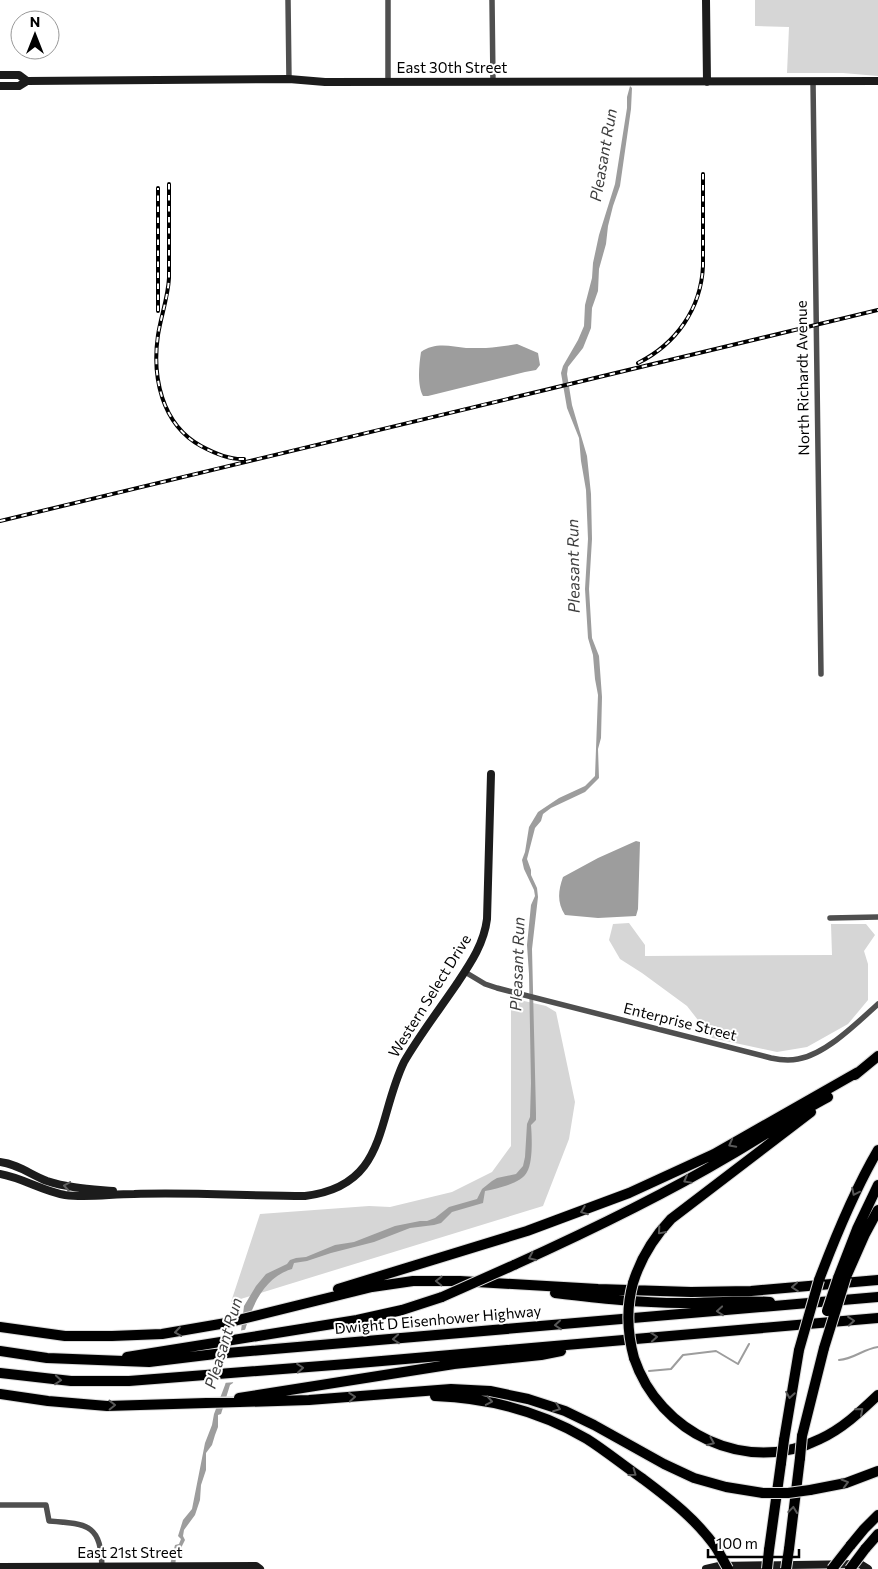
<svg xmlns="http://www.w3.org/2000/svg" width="878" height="1569" viewBox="0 0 878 1569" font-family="Commissioner,sans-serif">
	<rect width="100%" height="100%" fill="#fff"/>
	<!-- green -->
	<path fill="#d6d6d6" d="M755,0h123v76l-35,-3h-56l2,-46 -34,-1z
		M629,923l16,22v11l187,-1 -1,-31h35l9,11 -11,16 4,13v36l-20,24 -41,23 -30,5 -65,-14 -25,-32 -45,-33 -22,-14 -11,-19 4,-16z
		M511,998l35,8 10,6 19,90 -6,37 -26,67 -312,96 29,-88 109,-8 21,1 62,-15 40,-20 19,-26z"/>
	<!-- water -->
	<path fill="#9d9d9d" d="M630,86l2,2 -1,21 -11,77 -7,20 -5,20 -2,18 -7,25 -1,22 -6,17 -1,20 -8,20 -15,19 -1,7 5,31 15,51 4,38 1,45 -3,50 3,49 7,18 3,41 -1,41 -3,11 1,29 -14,14 -34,16 -8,6 -2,7 -6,7 -8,31 4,11v5l6,13 1,9 -6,52 4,164v7l-5,5c1,12 2,37 -4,47 -5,11 -30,17 -42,19l-2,12 -31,9 -11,11 -7,2 -24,3 -36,14 -43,11 -24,8 -13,2 -2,6c-44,13 -50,76 -59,114l-3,2 -9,29 -3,1v12l-3,8 -3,10 -6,8v17l-5,15 -1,15 -5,15 -11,15 -1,6 2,4 -4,8 2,5 -7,3 -1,13h-6l6,-24 4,-1 2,-5 -3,-3 5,-16 9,-11 13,-66 7,-18 2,-11 11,-29 16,-54 3,-25 12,-20 10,-12 21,-10 3,-4 6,-2 10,-1 29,-12 19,-3 41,-16 25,-5h7l8,-3 14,-11 28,-8 5,-10 10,-8 5,-3 19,-4 7,-8 2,-9 2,-33 3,-7 1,-34 -2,-109 -2,-29 4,-40 4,-9 -1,-6 -10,-21 -2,-9 3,-8 4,-25 9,-15 21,-14 26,-12 10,-10 3,-81 -3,-16 -2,-24 -5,-17 -3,-49 3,-50 -2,-49 -5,-29 -2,-23 -12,-30 -6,-35 2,-7 15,-26 6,-14 1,-21 7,-27 1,-15 6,-28 16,-51 12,-76v-11z
		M517,344l21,9 2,12 -4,5 -11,2 -97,24h-5c-6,-11 -4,-31 -2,-44 13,-10 30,-6 45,-4 7,0 14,0 20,0 11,-1 21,-2 31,-4z
		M636,841l4,1 -2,67 -2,7 -38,2 -33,-3c-8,-12 -7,-24 -2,-38l35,-19z"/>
	<!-- pier -->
	<path fill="#fff" d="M249,1329l-13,53 -13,1 15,-52z"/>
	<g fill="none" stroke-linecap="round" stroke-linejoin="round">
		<!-- stream -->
		<path stroke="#9d9d9d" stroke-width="2" d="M839,1360c15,-1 24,-11 39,-13
			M649,1371l22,-2 12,-14 33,-4 22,13 11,-20"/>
		<!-- highway casing -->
		<g stroke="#dbdbdb" stroke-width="12">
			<path id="highway" d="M855,1075l23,-19
				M514,1265c73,-33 146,-68 215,-109 33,-19 65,-41 99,-59
				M846,1277l19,-43 13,-24
				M838,1278l19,-49 21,-44
				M819,1280c17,-45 35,-89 59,-130
				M633,1283c8,-26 20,-45 38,-64l140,-107
				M338,1289l189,-58 102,-38 85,-39 144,-82
				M555,1293c42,5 84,10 126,10 30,0 59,-3 89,-1
				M0,1327l65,9h47l50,-2 64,-11 146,-36 41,-6h47l138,8 93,3 60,-1 127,-11
				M0,1351l47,7 102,4 66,-8 663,-57
				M127,1357l230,-37 45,-10 40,-13
				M634,1358c25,75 113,118 186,81 22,-10 40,-27 58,-44
				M0,1373l71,8h58l218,-17 531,-46
				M0,1394l48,7 59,5 202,-6 142,-11 39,2 38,8 37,12 29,14 70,39 30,14 32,9 37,6
				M435,1396c54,2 105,15 152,43 19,12 37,27 56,40 28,21 54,41 74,70
				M239,1398l215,-34 87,-9 20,-4
				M802,1436l22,-88
				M784,1440l15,-90
				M810,1490l36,-7 32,-12
				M850,1546l14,-17 14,-14
				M789,1549l11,-91
				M865,1549l13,-15
				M769,1550l12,-87"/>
		</g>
		<!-- street -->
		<path stroke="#4f4f4f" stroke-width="5.5" d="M288,0l1,79
			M388,0v82
			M492,0l1,82
			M813,82l8,592
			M830,918l48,-1
			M465,972l20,12 12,4 274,70c9,2 18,3 27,1 28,-5 59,-36 80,-55
			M0,1505h46l3,16c41,3 52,4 53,48"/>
		<!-- secondary -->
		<path stroke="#1c1c1c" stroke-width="8" d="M706,0l1,82
			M0,75h19l8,6
			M0,86h19l8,-5 262,-2 36,3 553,-1
			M0,1162c18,2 31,13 47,19 21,7 44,8 66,10
			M0,1174c23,4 42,17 65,21 23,3 46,-1 69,-1 57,-2 114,2 171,2 83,-10 71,-76 99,-134 15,-26 35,-52 52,-77 14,-21 28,-41 31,-66l4,-145
			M0,1567l256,-1 4,3
			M706,1569l13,-3 141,-2 8,5"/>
		<!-- highway -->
		<use href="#highway" stroke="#000" stroke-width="10"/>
		<!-- rail casing -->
		<g stroke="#000" stroke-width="4">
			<path id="rail" d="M169,184v94c-1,19 -8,38 -11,57 -6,41 3,89 43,111 13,7 28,14 43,13
				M158,311v-123
				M638,363c38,-19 63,-54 65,-97v-92
				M0,521l878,-211"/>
		</g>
		<!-- rail -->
		<use href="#rail" stroke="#fff" stroke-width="2" stroke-dasharray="5.5" stroke-linecap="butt"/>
		<!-- highway-bridge casing -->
		<g stroke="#dbdbdb" stroke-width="12" stroke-linecap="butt">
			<path id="highway-bridge" d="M633,1283c-7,25 -6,49 1,75
				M442,1297l72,-32
				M827,1311l11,-33
				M824,1348l22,-71
				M799,1350l20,-70
				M800,1458l2,-22
				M781,1463l3,-23
				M763,1493h25l22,-3
				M717,1549l11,20
				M767,1569l2,-19
				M786,1569l3,-20
				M832,1569l18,-23
				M850,1569l15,-20"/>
		</g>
		<!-- highway-bridge -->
		<use href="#highway-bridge" stroke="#000" stroke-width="10"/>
	</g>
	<!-- one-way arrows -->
	<defs><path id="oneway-chevron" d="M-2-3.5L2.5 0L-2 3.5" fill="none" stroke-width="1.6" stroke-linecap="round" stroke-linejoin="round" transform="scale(1.25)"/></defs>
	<g stroke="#595959">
		<use href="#oneway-chevron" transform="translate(732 1144) rotate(152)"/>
		<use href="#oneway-chevron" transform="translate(687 1180) rotate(151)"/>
		<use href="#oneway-chevron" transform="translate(855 1192) rotate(116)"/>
		<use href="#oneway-chevron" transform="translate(584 1211) rotate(159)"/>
		<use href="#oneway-chevron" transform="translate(661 1231) rotate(131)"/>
		<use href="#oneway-chevron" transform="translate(532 1257) rotate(155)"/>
		<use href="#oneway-chevron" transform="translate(439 1281) rotate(-179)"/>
		<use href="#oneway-chevron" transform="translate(795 1287) rotate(175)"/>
		<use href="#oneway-chevron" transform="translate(720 1311) rotate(175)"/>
		<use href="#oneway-chevron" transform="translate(851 1321) rotate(-5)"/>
		<use href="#oneway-chevron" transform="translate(558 1325) rotate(175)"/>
		<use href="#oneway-chevron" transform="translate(178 1332) rotate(172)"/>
		<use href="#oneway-chevron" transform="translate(654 1337) rotate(-5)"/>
		<use href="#oneway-chevron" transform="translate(396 1339) rotate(175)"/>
		<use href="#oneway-chevron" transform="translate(300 1368) rotate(-5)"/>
		<use href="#oneway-chevron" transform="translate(58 1380) rotate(5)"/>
		<use href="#oneway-chevron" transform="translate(790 1395) rotate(99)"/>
		<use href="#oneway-chevron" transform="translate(352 1397) rotate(-4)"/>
		<use href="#oneway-chevron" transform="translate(489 1401) rotate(10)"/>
		<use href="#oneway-chevron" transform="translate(112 1405) rotate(-1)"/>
		<use href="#oneway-chevron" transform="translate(557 1408) rotate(21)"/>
		<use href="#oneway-chevron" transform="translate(860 1411) rotate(-41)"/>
		<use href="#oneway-chevron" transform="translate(711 1442) rotate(23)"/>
		<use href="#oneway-chevron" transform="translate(633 1473) rotate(36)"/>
		<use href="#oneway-chevron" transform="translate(845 1483) rotate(-16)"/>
		<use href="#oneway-chevron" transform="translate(793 1510) rotate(-83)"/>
	</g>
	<use stroke="#606060" href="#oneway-chevron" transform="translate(67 1186) rotate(-171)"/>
	<g text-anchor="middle" stroke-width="4" stroke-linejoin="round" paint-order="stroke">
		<!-- street labels -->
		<g font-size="15" fill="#000" stroke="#fff">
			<text x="452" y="73">East 30th Street</text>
			<text transform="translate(803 378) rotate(-91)" y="5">North Richardt Avenue</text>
			<text transform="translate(430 996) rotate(-58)" y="5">Western Select Drive</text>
			<text transform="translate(680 1022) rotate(14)" y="5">Enterprise Street</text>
			<text transform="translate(438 1320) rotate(-5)" y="5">Dwight D Eisenhower Highway</text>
			<text x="130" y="1558">East 21st Street</text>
		</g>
		<!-- water labels -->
		<g font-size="16" font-style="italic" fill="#3e3e3e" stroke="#fff">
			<text transform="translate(603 155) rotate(-80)" y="6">Pleasant Run</text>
			<text transform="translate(573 566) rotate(-91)" y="6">Pleasant Run</text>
			<text transform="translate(517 964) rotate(-88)" y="6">Pleasant Run</text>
			<text transform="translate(223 1343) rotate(-73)" y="6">Pleasant Run</text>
		</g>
	</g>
	<!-- north arrow -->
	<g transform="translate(35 35)"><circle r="24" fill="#ffffff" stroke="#999999"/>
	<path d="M0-4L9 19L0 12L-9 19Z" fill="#000000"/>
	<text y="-8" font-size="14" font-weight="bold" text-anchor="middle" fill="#000000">N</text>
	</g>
	<!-- scale -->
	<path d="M708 1549v8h91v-8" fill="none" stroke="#000000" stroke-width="2.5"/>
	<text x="716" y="1549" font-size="15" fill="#000000" stroke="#ffffff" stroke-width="4" paint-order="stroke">100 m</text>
</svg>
